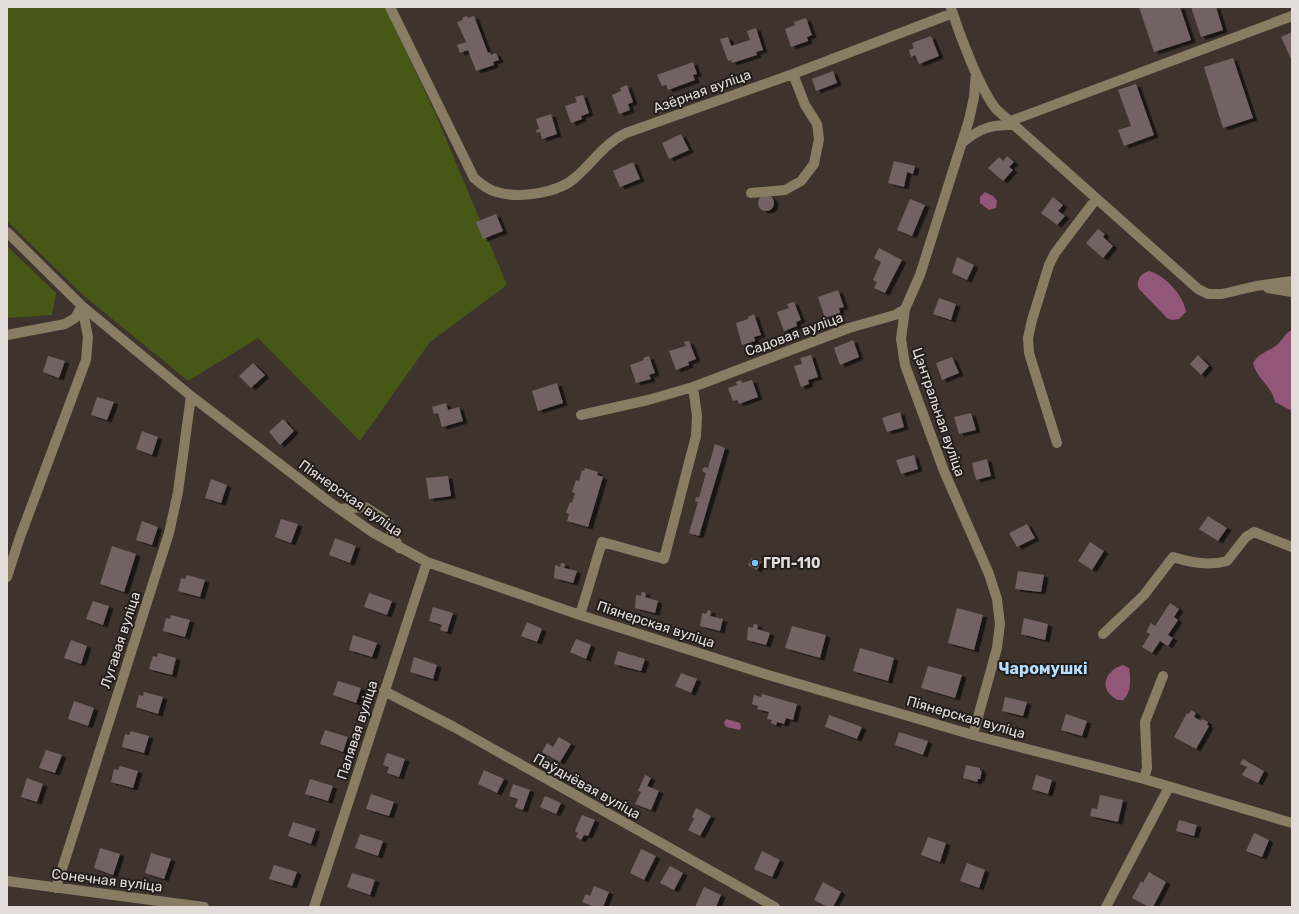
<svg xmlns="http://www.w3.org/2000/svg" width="1299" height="914" viewBox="0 0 1299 914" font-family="Rubik,sans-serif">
	<defs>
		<filter id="shadow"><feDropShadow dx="4.5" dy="2.5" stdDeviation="0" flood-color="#0009"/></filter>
	</defs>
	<rect width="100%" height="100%" fill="#3f342d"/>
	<!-- green -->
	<path fill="#475716" d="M7,7h378l51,108 71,170 -77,57 -70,99 -102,-103 -70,43 -106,-87 -75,-73z
		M7,246l49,47 -4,22 -45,3z"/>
	<!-- water -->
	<path fill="#925678" d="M985,192l8,4 4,5 -1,7 -7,2 -9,-7v-6z
		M1149,271c16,4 35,25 37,41l-7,7 -7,1 -5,-2 -28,-29c-4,-8 2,-16 10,-18z
		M1292,330v81l-17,-9c-4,-18 -18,-22 -22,-39 7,-11 16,-11 25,-19 5,-5 7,-11 14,-14z
		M1123,665l6,3c2,11 2,25 -6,32h-6c-4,-3 -10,-7 -11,-13 -3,-10 8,-20 17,-22z
		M726,719l14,4 1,4 -1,3 -14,-3 -2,-4z"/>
	<!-- building -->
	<path fill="#726362" filter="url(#shadow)" d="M1139,7h41l11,33 -37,12z
		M1191,7h25l7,23 -22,7z
		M467,16l1,2 6,-2 14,37 2,-1 1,3 5,-2 3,7 -6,2 1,3 -18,6 -8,-21 -8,3 -3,-8 9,-3 -9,-20 6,-2 -1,-2z
		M806,18l6,17 -5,2 1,4 -17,6 -6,-18 10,-4 -1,-3z
		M756,28l7,22 -7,2 1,3 -25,8 -1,-3 -3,1 -8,-22 8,-2 3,9 19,-6 -3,-9z
		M1292,32v29l-11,-24z
		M931,36l8,20 -20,8 -4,-9 -4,2 -2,-7 5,-2 -2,-5z
		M1233,58l20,60 -30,10 -19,-61z
		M693,62l4,12 -4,1 2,5 -27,10 -2,-5 -4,1 -5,-11z
		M833,71l4,12 -21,8 -4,-12z
		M1136,84l18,51 -30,11 -6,-16 13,-4 -13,-36z
		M627,85l6,17 -5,2 2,6 -11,4 -7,-19 9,-4 -1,-3z
		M583,95l6,18 -8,3 1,3 -11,4 -6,-17 12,-4 -2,-5z
		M551,114l6,20 -15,5 -2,-7 -3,1 -1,-3 3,-1 -3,-10z
		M681,134l8,16 -20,9 -7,-16z
		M1007,156l7,6 -5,5 4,3 -10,11 -15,-13 11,-11 4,4z
		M894,161l21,5 -2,8 -6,-2 -3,15 -16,-4z
		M633,162l7,17 -20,8 -7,-16z
		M758 203a8 8 0 1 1 16 0a8 8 0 1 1-16 0Z
		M1053,197l10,8 -5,6 7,5 -8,9 -16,-12z
		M910,199l15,6 -13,31 -15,-6z
		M496,214l7,17 -20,8 -7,-17z
		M1098,229l7,5 -2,3 10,9 -10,12 -17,-15z
		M879,248l23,12 -17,33 -11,-5 3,-6 -4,-2 8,-18 -7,-4z
		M957,257l17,8 -7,15 -15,-7z
		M838,290l6,17 -5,1 1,5 -15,5 -7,-21z
		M939,298l17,6 -5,16 -18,-6z
		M794,302l7,18 -5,2 1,4 -13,5 -7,-19 12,-4 -2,-4z
		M754,314l7,21 -7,2 1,4 -13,4 -6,-22 12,-4v-2z
		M853,340l6,17 -19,8 -6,-17z
		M689,341l7,18 -8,3 1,3 -13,5 -7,-19 17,-5 -2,-4z
		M811,355l7,22 -10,3 1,4 -8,3 -7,-21 8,-2 -2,-6z
		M1198,355l11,11 -8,9 -11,-11z
		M48,356l17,5 -6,17 -16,-6z
		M649,356l6,17 -6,2 2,4 -15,4 -6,-18 14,-5 -1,-2z
		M952,357l7,16 -17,7 -6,-17z
		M253,363l12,12 -14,13 -12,-12z
		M741,380l1,3 10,-3 6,17 -19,7 -2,-4 -4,1 -5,-13 9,-3 -1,-3z
		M557,383l6,20 -25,8 -6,-20z
		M97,397l17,5 -7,18 -16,-5z
		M446,403l2,7 11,-3 4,14 -21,6 -4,-14 -4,1 -2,-7z
		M900,412l4,15 -17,5 -5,-14z
		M971,413l5,17 -17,4 -5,-17z
		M283,419l11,12 -14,14 -11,-13z
		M142,431l16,6 -6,18 -16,-6z
		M715,444l10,4 -26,88 -10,-3 9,-31 -3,-1 1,-4 3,1 7,-25 -4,-2 2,-4 4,1z
		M914,455l4,14 -17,5 -5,-14z
		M987,459l4,17 -15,4 -4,-17z
		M585,468l13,4 -1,3 6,2 -15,50 -21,-6 2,-7 -3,-1 4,-11 2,1 3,-10 -3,-1 4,-12 3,1 3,-11 2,1z
		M448,476l3,20 -22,3 -3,-21z
		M211,479l16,6 -6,18 -16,-5z
		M1208,516l19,12 -9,13 -19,-12z
		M281,519l17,5 -7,19 -16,-6z
		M142,521l16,6 -6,18 -16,-5z
		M1027,524l8,14 -18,9 -8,-14z
		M335,538l21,8 -6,17 -21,-8z
		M1090,542l14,9 -12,19 -14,-9z
		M112,546l24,8 -12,38 -24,-8z
		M752,558l9,4 -4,8 -9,-5z
		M561,563l4,1 -1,4 13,3 -4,12 -19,-5 1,-13 5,2z
		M1018,571l26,4 -3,17 -26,-3z
		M187,575l18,5 -5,17 -22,-6 3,-13 4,1z
		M642,592l4,1 -1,4 13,4 -3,12 -20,-5 1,-13 5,1z
		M369,593l23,8 -5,14 -23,-8z
		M93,601l16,5 -6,19 -17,-6z
		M1170,603l9,6 -5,8 4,3 -10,15 5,3 -5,8 -8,-5 -8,12 -10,-6 8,-13 -4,-2 5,-9 4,3z
		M433,607l20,6 -6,19 -7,-2 2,-5 -13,-4z
		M957,608l26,7 -9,35 -26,-7z
		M708,610l3,1 -1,5 13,3 -3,12 -20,-5 2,-13 4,1z
		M171,615l19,5 -5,17 -22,-6 3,-13 4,1z
		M1024,618l24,6 -3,16 -24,-6z
		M527,622l15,7 -5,13 -16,-6z
		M754,624l4,1 -1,4 13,4 -4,12 -19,-5 1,-13 5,1z
		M792,626l34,9 -6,23 -35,-10z
		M353,635l24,8 -5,14 -23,-7z
		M576,639l15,6 -5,14 -16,-7z
		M71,640l16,6 -6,18 -17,-6z
		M860,648l34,10 -6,23 -35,-10z
		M618,651l27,8 -4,12 -27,-7z
		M158,653l18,5 -4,17 -23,-6 4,-13 4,1z
		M414,657l23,8 -4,14 -23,-7z
		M928,666l34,9 -7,23 -34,-10z
		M681,673l16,6 -6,14 -16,-7z
		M338,681l23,7 -5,15 -23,-8z
		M144,692l19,5 -5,17 -22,-7 3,-12 4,1z
		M762,694l35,10 -4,16 -7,-2 -2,6 -7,-2 -1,3 -5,-2 1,-3 -5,-1 2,-7 -12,-3 1,-3 -6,-2 2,-9 7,2z
		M1005,697l22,5 -4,14 -21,-5z
		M74,701l20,7 -6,18 -20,-7z
		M1191,710l5,3 -2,4 7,4 1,-2 6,3 -1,3 2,1 -13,23 -22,-12 13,-24 2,1z
		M1066,714l21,7 -5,15 -21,-6z
		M829,715l33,12 -5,12 -32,-12z
		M325,730l23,7 -5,15 -23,-8z
		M131,731l18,5 -5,17 -22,-6 3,-13 4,1z
		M899,732l29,9 -5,14 -28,-10z
		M559,737l12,7 -11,18 -18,-10 5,-9 6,4z
		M46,750l16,5 -7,18 -16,-5z
		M387,753l18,6 -6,18 -12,-4 2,-6 -6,-2z
		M1243,759l21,12 -6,12 -16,-8 5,-8 -7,-3z
		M966,765l14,3v2l2,1 -2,8h-2l-1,3 -14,-4z
		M120,766l18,5 -5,17 -22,-6 3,-13 4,1z
		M484,770l20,9 -7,14 -19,-9z
		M645,775l6,3 -4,8 12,5 -8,19 -16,-6 6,-12 -3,-1z
		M1036,775l16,5 -4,14 -16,-5z
		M27,778l16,6 -6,18 -16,-5z
		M310,779l23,7 -5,15 -23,-7z
		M513,784l17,6 -7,20 -8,-3 3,-8 -9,-3z
		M371,794l23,8 -5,14 -23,-7z
		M1100,795l23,5 -5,22 -28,-6 2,-8 5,1z
		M545,796l16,7 -5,11 -16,-7z
		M696,808l15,8 -11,20 -12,-6 6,-11 -2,-2z
		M582,815l13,5 -7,16 -4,-1 -3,5 -5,-3 2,-4 -3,-2z
		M1179,820l18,5 -3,11 -18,-5z
		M293,822l23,7 -5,15 -23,-8z
		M1254,833l15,7 -7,17 -16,-6z
		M360,834l23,7 -5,15 -23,-8z
		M928,837l18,6 -6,19 -19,-7z
		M100,848l20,6 -7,21 -19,-7z
		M641,849l15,7 -12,24 -14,-7z
		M762,851l18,9 -8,17 -18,-8z
		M151,853l20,6 -7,20 -19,-6z
		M967,863l18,7 -6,18 -19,-7z
		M274,865l23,7 -5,14 -23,-7z
		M670,866l13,7 -9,17 -14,-7z
		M1149,872l17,10 -13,25h-4l-17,-9 9,-17 2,2z
		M352,873l23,7 -5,15 -23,-8z
		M823,882l18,10 -8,15h-5l-14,-7z
		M594,886l15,6 -6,15h-9l-12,-5 4,-8 4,2z
		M704,887l17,8 -5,12h-21z"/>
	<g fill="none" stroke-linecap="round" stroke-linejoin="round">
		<!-- minor -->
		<path stroke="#887d62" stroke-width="10" d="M390,7l84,171c7,6 14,12 23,14 22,7 62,1 79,-15 17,-15 29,-34 50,-44l167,-59 160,-61
			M951,8c9,28 28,79 45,101l202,180 10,5h14l34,-8 36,-5
			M1008,122l284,-106
			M962,143c16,-14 30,-19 51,-18
			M751,193l34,-3 16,-9 13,-17 5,-25 -2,-15 -12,-19 -12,-31
			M7,232l75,74 109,90 137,105 44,31 55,30 153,53 185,59 208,61 171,44 148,44
			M1268,288l24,4
			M7,335l58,-11 10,-6 7,-12
			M581,415l67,-15 45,-13 156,-59 46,-13 10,-6
			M1057,443l-28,-90 -1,-15 4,-18 17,-55 6,-12 41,-54
			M339,509l26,-2 22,14 12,27
			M7,577l13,-40 66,-177 2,-23 -6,-31
			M580,615l22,-73 62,17 32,-123 1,-20 -4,-29
			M1103,634l41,-39 29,-38c18,6 36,9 54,4l19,-24 8,-5 38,15
			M384,691l70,36 321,180
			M973,735l24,-87 3,-24 -3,-25 -8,-25 -45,-103 -39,-106 -4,-26 4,-30 15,-34 49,-155 5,-23 2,-24
			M1144,779l3,-11 -2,-46 18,-46
			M7,881l197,26
			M56,888l113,-355 9,-41 13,-96
			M314,907l113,-345
			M1106,907l63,-120"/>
	</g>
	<!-- markers -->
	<circle fill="#79bff8" stroke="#221d1a" stroke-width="1.5" cx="755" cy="563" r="4"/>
	<g text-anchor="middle" stroke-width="4" stroke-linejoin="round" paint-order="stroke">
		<!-- street labels -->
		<g font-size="14" fill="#e4dcd8" stroke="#221d1a">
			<text transform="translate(702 91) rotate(-20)" y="5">Азёрная вуліца</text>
			<text transform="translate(794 334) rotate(-20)" y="5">Садовая вуліца</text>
			<text transform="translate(939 412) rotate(71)" y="5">Цэнтральная вуліца</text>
			<text transform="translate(351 498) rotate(35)" y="5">Піянерская вуліца</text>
			<text transform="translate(656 624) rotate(18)" y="5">Піянерская вуліца</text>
			<text transform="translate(120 640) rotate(-72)" y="5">Лугавая вуліца</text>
			<text transform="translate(966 717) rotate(16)" y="5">Піянерская вуліца</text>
			<text transform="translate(357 730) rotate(-72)" y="5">Палявая вуліца</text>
			<text transform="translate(587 786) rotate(29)" y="5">Паўднёвая вуліца</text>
			<text transform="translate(107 880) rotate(7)" y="5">Сонечная вуліца</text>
		</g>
		<!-- poi labels -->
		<g font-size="14" font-weight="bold" fill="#e4dcd8" stroke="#221d1a" text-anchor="start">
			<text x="763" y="568">ГРП-110</text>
		</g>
		<!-- quarter labels -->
		<g font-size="16" font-weight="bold" fill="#b8deff" stroke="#221d1a">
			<text x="1043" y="674">Чаромушкі</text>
		</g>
	</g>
	<!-- border -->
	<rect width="1299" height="914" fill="none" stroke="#e4dcd8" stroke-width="16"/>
</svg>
